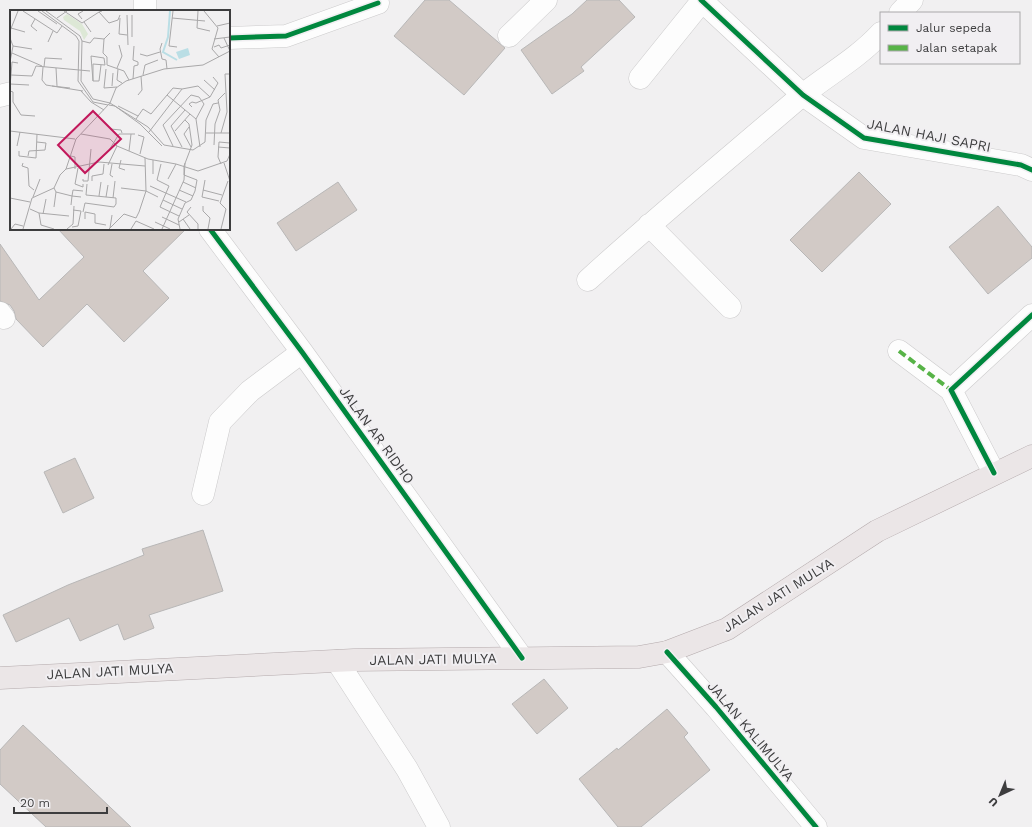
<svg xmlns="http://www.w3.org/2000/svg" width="1032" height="827" viewBox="0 0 1032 827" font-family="'Work Sans',sans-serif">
	<rect width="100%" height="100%" fill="#f1f0f1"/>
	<!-- building -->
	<path fill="#d2cac6" stroke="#b8b7b7" d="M425,0h24l56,48 -41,47 -70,-59z
		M587,0h32l16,17 -54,50 3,4 -32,23 -31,-44 51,-36z
		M859,172l32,32 -69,68 -32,-32z
		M338,182l19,28 -61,41 -19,-28z
		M998,206l34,41v11l-44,36 -39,-47z
		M58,229h128l-43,42 26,27 -45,44 -37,-38 -44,43 -27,-28 -2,-8 -4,-6 -10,-4v-57l39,56 45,-43z
		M75,458l19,40 -31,15 -19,-41z
		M203,530l20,61 -74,24 5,13 -30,12 -6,-16 -38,17 -11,-23 -53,24 -13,-27 65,-30 76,-30 -2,-6z
		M544,679l24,29 -31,26 -25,-30z
		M667,709l21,24 -4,4 26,33 -69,57h-23l-39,-48 38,-31 1,2z
		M23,725l68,64 40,38h-85l-46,-43v-34z"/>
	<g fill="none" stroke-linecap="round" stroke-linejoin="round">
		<!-- minor casing -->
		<g stroke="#cccbcc" stroke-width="23">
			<path id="minor" d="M145,0v11
				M701,0l102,95 61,43 157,27 11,5
				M900,13l12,-13
				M509,36l37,-36
				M229,38l57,-2 92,-33
				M640,78l62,-77
				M0,96l11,-3
				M649,225l81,82
				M210,229l92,123 220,306
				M588,280c69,-63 141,-122 212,-183 27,-22 57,-38 81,-64
				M0,313l4,5
				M899,351l52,39
				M994,473l-43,-83 81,-75
				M203,494l17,-72 30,-31 52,-39
				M667,652l49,55 100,120
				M337,661l70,108 32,58"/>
		</g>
		<!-- major casing -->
		<g stroke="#b4aaac" stroke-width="23">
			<path id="major" d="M0,678l354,-18 285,-3 28,-5 60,-23 150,-98 155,-75"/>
		</g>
		<!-- minor -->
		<use href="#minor" stroke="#fdfdfd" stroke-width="22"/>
		<!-- major -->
		<use href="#major" stroke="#ebe6e7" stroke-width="22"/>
		<!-- quiet -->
		<path stroke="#57b347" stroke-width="4" stroke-dasharray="8 4" stroke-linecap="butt" d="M899,351l52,39"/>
		<!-- cycleway casing -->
		<g stroke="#f1eff2" stroke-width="8">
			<path id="cycleway" d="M701,0l102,95 61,43 157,27 11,5
				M229,38l57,-2 92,-33
				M210,229l92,123 220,306
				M994,473l-43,-83 81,-75
				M667,652l49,55 100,120"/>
		</g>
		<!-- cycleway -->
		<use href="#cycleway" stroke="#00873e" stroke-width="5"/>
	</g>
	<g text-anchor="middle" stroke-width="4" stroke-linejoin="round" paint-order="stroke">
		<!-- street labels -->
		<g font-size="14" fill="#3d3d3e" stroke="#f1eff2">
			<text transform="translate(929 135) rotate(11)" y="5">JALAN HAJI SAPRI</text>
			<text transform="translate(377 435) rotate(54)" y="5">JALAN AR RIDHO</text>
			<text transform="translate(778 595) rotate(-32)" y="5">JALAN JATI MULYA</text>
			<text transform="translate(433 659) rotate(-1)" y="5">JALAN JATI MULYA</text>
			<text transform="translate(110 671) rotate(-3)" y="5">JALAN JATI MULYA</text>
			<text transform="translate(751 731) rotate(50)" y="5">JALAN KALIMULYA</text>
		</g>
	</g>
	<!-- overview -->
	<g transform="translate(10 10)">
		<rect width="220" height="220" fill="#f1f0f1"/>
		<path d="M57,4l15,10 6,10 -4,6 -4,-9 -16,-11 -1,-3z" fill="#dde8d6"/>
		<path d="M178,38l2,7 -11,4 -3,-7z" fill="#badee5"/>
		<path fill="none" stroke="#badee5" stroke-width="2" d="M160,1l-2,26 -5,15 14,8"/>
		<path fill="none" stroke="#a9a8a9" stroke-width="1" d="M13,1l34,22 5,-7M28,1l19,13M32,1l34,25 3,5 -1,40 15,21 15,3M36,1l34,25 2,5 -1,40 12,18 17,4M54,1l18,12 17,-11M92,1l-3,1 10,11 9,-3 2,-5M163,1l-4,35 8,1M188,1l-1,17 13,3M194,1l14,17 -6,21 7,8M117,5l1,30M47,8l10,-7M110,8l-1,16 8,1M162,8l33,3M25,9l-4,7 6,5M72,9l-4,-5 5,-3M74,12l7,10M207,16l13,-3M1,18l14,4M0,21l8,-20M100,23l-6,6 -1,14 4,4v8l17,6 5,9M122,27v-22M0,28l3,8 -3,16M214,28l6,13M204,29l16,-2M72,31l8,2 4,-5 10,1M38,32l5,-11M152,33l-2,6 2,10 4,1 1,9M3,36l19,3M204,37l5,-2 2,3 9,-3M2,43l30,13M130,44l7,2 13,-4M33,57l-1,13 4,5 37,6M34,57l1,-9 17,1M46,58l1,18M107,58l5,-12 -3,-11M96,59l-2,19 13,-1M108,59l-1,11 5,3M1,65l1,-13 6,1M133,65l2,-10 13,-5M123,69l1,-13 4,-1v-3l-5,-2 1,-14M194,70l11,10M83,71l-2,-25 13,2 1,7 -12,-1v17h6l2,-16M0,74l19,1M0,76l1,-11 21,1 4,-10 54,5M42,76l18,2M102,76l1,-13M0,81l3,1v10l8,13 14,1M71,81l10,11 13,8M128,85l4,-5 -1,-14M157,85l29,24 4,28M208,93l-5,1 -7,16 -1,22 -12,8 -29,-5 -16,-18 -38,-24 6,-15 10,-7 38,-12 39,-4 27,-14M99,95l6,1 25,18 22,22M108,96l20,10M182,97l-3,-3 3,-2 4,1 14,-6 8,-14 -5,-6M126,109l7,-10 8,5 22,-26 9,1M179,117l-5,7 7,13M100,119l11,1 1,3M0,121l65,8M165,121l15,-17M139,122l33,-43 16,-3 12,11M196,123h24M211,123l6,-21 -2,-38h5M71,124l29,5 7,7 31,13 28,5 22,7 29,-10 3,-7M128,125l6,2 -4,17M204,135l1,-21 5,-14 -2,-10 7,-7M7,136l3,-14M163,136l-10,-21 28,-30 8,2 5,7 -8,15M172,137l-11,-21 14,-16M208,137l12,1M9,141v5l17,2 1,-24M119,141l2,-17M98,142l11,-18h16M18,146l1,-5 16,-1 1,-7 -9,-1M61,146l4,1v12M111,150l-2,8 6,2M13,153l-1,3 6,2 1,18 5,4M214,153l6,18M102,154l-2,11 3,2M151,154l-4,16 12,6 -9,21 19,9M211,154l-3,-7 1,-15 11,1M98,155l9,-19M68,158l-3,16 8,3v-3M56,159l33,-7 46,4M143,164v-14M174,165v-9l8,-21 -3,-21 -4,-4M73,169v2h5l3,-32M158,169l8,-15M195,170l-3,17 17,4M82,171v-5l11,-2 1,-10M173,172l13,6M140,176l36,16M44,178l2,4 16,4 1,-6 10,1M111,178l25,3 12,6M169,180l14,6M193,180l19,5M89,186l2,-14M23,187l7,-18M96,187l2,-12M0,188l20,4M103,188l2,-17M153,190l19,9M61,195l1,-9 9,1M193,196v5l7,7 -2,11M44,197l2,-15M181,197l-4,5 11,12v5M20,199l9,4 2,12 13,4M73,202l2,-9 29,4 2,-3v-6l-30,-3 1,-11M29,203l30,3M33,204l3,-15M152,207l17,8M75,209v-7l10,2v9l11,2M173,209l7,10M145,212l15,7M169,212l10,-7M62,217l6,-1 3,-15 -8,-1M100,218l2,-13M1,219l4,-5 8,2M13,219l9,-31 22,-10 6,-13 6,-6 10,-30 34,-36M57,219l6,-5 1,-18M99,219l15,-15 12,4 3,-6 7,-21 -1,-33M121,219l5,-8 18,8M152,219l22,-49 1,-17M170,219l-2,-10 7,-16 6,-3 4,-9 2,-11 -13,-5M211,219l5,-20 -6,-6 8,-22"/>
		<path fill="#c2185b" fill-opacity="0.15" stroke="#c2185b" stroke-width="2" d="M83,101l28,28 -36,34 -27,-28z"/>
		<rect width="220" height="220" fill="none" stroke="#3d3d3e" stroke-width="2"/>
	</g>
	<!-- legend -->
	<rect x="880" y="12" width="140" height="52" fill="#f1eff2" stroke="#a9a8aa"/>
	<rect x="888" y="25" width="20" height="6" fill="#00873e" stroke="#a9a8aa"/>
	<text x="916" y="32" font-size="12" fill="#3d3d3e">Jalur sepeda</text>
	<rect x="888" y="45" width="20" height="6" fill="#57b347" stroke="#a9a8aa"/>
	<text x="916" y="52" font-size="12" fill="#3d3d3e">Jalan setapak</text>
	<!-- north arrow -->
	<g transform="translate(1000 795) rotate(224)" stroke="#f1eff2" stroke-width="3" paint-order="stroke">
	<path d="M0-3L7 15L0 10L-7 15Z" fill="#3d3d3e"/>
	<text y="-6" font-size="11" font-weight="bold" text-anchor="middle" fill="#3d3d3e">U</text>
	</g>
	<!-- scale -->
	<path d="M14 807v6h93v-6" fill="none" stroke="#3d3d3e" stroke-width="2"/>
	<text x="20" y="807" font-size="12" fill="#3d3d3e" stroke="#f1eff2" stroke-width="3" paint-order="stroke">20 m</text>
</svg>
